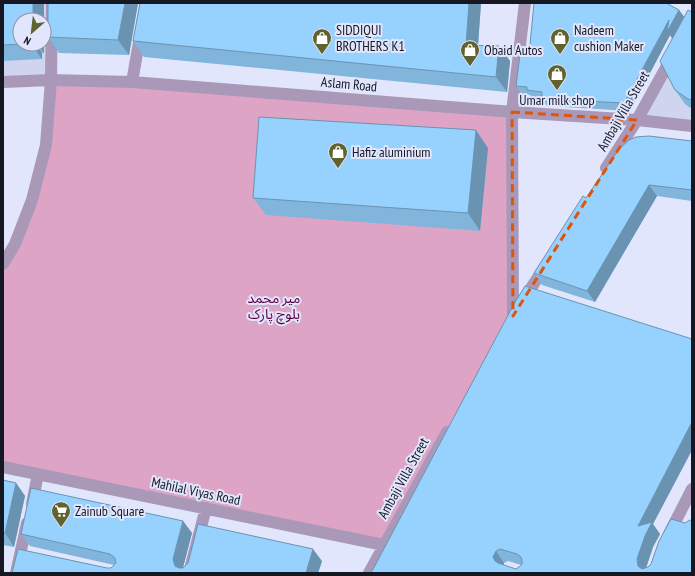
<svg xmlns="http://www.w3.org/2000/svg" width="695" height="576" viewBox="0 0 695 576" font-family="'PT Sans Narrow','Noto Sans Arabic',sans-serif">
	<rect width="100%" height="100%" fill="#e1e6fc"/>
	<!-- built -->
	<path fill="#d0d5ef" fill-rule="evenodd" d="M3,3h49l-1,77 -48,2zM20,20h24v24h-24z
		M692,20v106l-55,-6z"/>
	<!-- green -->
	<path fill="#dea4c6" d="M51,80l461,32v204l-128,229 -381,-78v-203l29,-64z"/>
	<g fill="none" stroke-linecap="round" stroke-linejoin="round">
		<!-- minor -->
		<path stroke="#a998b8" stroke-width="12" d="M3,82l48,-2 81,2 380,30 125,8 55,6
			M132,82l14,-79
			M606,168l31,-48 35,-63
			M3,264l12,-20 17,-44 14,-55 5,-65 1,-77
			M522,302l24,-37
			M513,316l-1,-204 13,-109
			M3,467l381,78
			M32,504l6,-30
			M669,534l23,-45
			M16,573l11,-50
			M189,573l17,-65
			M369,573l78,-141"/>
	</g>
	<!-- wall -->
	<path fill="#82b5db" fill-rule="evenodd" d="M3,3h41v38v-21l-24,24h24v9h-2v6l-39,2z
		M138,3l-9,52 -70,-2 -11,-16z
		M140,3h341l-3,42 21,1 11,15 -3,31 -363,-35 -11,-16z
		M668,3l-1,1 12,6 5,7 8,-5v97l-7,-5 -10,-14 -3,-51 -2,-4 -40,76 -83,-5 -5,-7 -10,-1 -2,-3 -8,-1 -6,-8 13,-31z
		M692,141v60l-35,-5 -62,106 -53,-17 -8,-12 52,-75z
		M488,148l-8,83 -214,-16 -13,-17z
		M692,339v111l-39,74 7,10 -7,13 -7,21 2,-1 3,-3 41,9h-321zM508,561l13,4 -2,2 -3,2 -13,-4 1,-2z
		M3,480l13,3 9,13 -11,51 -11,-2z
		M183,521l9,12 -9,35 139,-7 -4,12h-306l95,-5h4l3,-3 -84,-19 -9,-12z"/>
	<!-- shaded-wall -->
	<path fill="#6a93b2" d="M33,3h11v38v-21h-11z
		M125,3h13l-9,52 -11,-15z
		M469,3h12l-4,57 -11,-15z
		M679,10l6,8 -12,21 -3,-4 -40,76 -6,-8 45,-83z
		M31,44h5l6,9v6z
		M38,44h6v9z
		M499,46l11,15 -3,31 -11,-15z
		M476,130l12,18 -8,83 -12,-18z
		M649,185l8,11 -62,106 -8,-11z
		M692,422v28l-39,74 7,10 -7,13 -8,24 -7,-5 -1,-7 1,-33z
		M16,483l9,13 -11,51 -9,-14z
		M183,521l9,12 -10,38 -7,-5 -2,-7z
		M313,549l9,12 -4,12h-12z
		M496,551l8,12 -2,6 -7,-8 -2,-4z"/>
	<!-- building -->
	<path fill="#97d2ff" stroke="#6a93b2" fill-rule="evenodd" d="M3,3h30v17h-13v24h3l-20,1z
		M48,3h77l-7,37 -70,-3z
		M140,3h329l-3,42 33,1 -3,31 -363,-36z
		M534,3h132l13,7 -12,22 2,-12 -45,83 -82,-4v-7l-15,-2v-3l-11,-1 4,-32 9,1z
		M688,10l4,2v88l-4,-1 -13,-9 -15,-29z
		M259,117l217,13 -8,83 -215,-15z
		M649,136l43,5v49l-43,-5 -62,106 -53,-18 49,-77 3,2 33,-49 10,-9 7,-3z
		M525,286l167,53v83l-54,104 14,-4 -7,14 -8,23 1,7 4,3 6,-2 3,-3 8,-23 12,-22 14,4 5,-3 2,1v52h-321l143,-269zM500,549l17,5 4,3 1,3v4l-3,3 -3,2 -18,-6 -3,-2 -2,-4 3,-6z
		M3,480l13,3 -11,50h-2z
		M31,488l152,33 -10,38 2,7 4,2h4l5,-5 10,-39 115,25 -7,24h-294l6,-24 89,19h4l5,-5 -1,-5 -5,-4 -89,-20z"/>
	<!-- marked area -->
	<path fill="none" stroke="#dd560d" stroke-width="3" stroke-dasharray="8 5" stroke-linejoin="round" d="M512,112l125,8 -124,196z"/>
	<!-- icons -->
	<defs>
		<g id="shop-pin" transform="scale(1)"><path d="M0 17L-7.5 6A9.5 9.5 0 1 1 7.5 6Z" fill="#62622e" stroke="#e1e6fc"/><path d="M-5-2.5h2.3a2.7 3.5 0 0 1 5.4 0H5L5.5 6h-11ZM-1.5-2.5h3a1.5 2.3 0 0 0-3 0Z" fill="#fff"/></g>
		<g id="supermarket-pin" transform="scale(1)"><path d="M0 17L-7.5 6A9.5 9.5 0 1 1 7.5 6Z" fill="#62622e" stroke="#e1e6fc"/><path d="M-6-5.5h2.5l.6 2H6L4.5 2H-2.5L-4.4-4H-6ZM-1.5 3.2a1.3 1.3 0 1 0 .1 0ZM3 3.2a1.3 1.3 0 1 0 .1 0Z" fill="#fff"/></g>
	</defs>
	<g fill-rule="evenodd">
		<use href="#shop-pin" x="322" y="38"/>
		<use href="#shop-pin" x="560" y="38"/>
		<use href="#shop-pin" x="470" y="50"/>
		<use href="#shop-pin" x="557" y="74"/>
		<use href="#shop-pin" x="338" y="152"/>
		<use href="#supermarket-pin" x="61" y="511"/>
	</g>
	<g text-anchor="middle" stroke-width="4" stroke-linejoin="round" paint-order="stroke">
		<!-- poi labels -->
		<g font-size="14" fill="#151723" stroke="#e1e6fc" text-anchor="start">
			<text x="336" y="35">SIDDIQUI<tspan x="336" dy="16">BROTHERS K1</tspan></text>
			<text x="574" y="35">Nadeem<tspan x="574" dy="16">cushion Maker</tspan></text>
			<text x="484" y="55">Obaid Autos</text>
			<text x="557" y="105" text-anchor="middle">Umar milk shop</text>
			<text x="352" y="157">Hafiz aluminium</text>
			<text x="75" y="516">Zainub Square</text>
		</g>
		<!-- street labels -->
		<g font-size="14" fill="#151723" stroke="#e1e6fc">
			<text transform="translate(349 84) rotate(5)" y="5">Aslam Road</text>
			<text transform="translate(623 111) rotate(-60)" y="5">Ambaji Villa Street</text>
			<text transform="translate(403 478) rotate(-61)" y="5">Ambaji Villa Street</text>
			<text transform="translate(196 491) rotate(12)" y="5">Mahilal Viyas Road</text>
		</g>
		<!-- park labels -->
		<g font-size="14" fill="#5d0044" stroke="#e1e6fc">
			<text x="274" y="303">میر محمد<tspan x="274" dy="16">بلوچ پارک</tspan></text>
		</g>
	</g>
	<!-- border -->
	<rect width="695" height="576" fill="none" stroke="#151723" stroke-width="8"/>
	<!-- north arrow -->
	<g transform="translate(32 32) rotate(208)"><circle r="19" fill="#e1e6fc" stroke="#8f93a5"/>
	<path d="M0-3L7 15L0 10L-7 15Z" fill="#62622e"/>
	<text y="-6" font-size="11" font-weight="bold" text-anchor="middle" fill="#151723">N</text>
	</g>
</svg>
